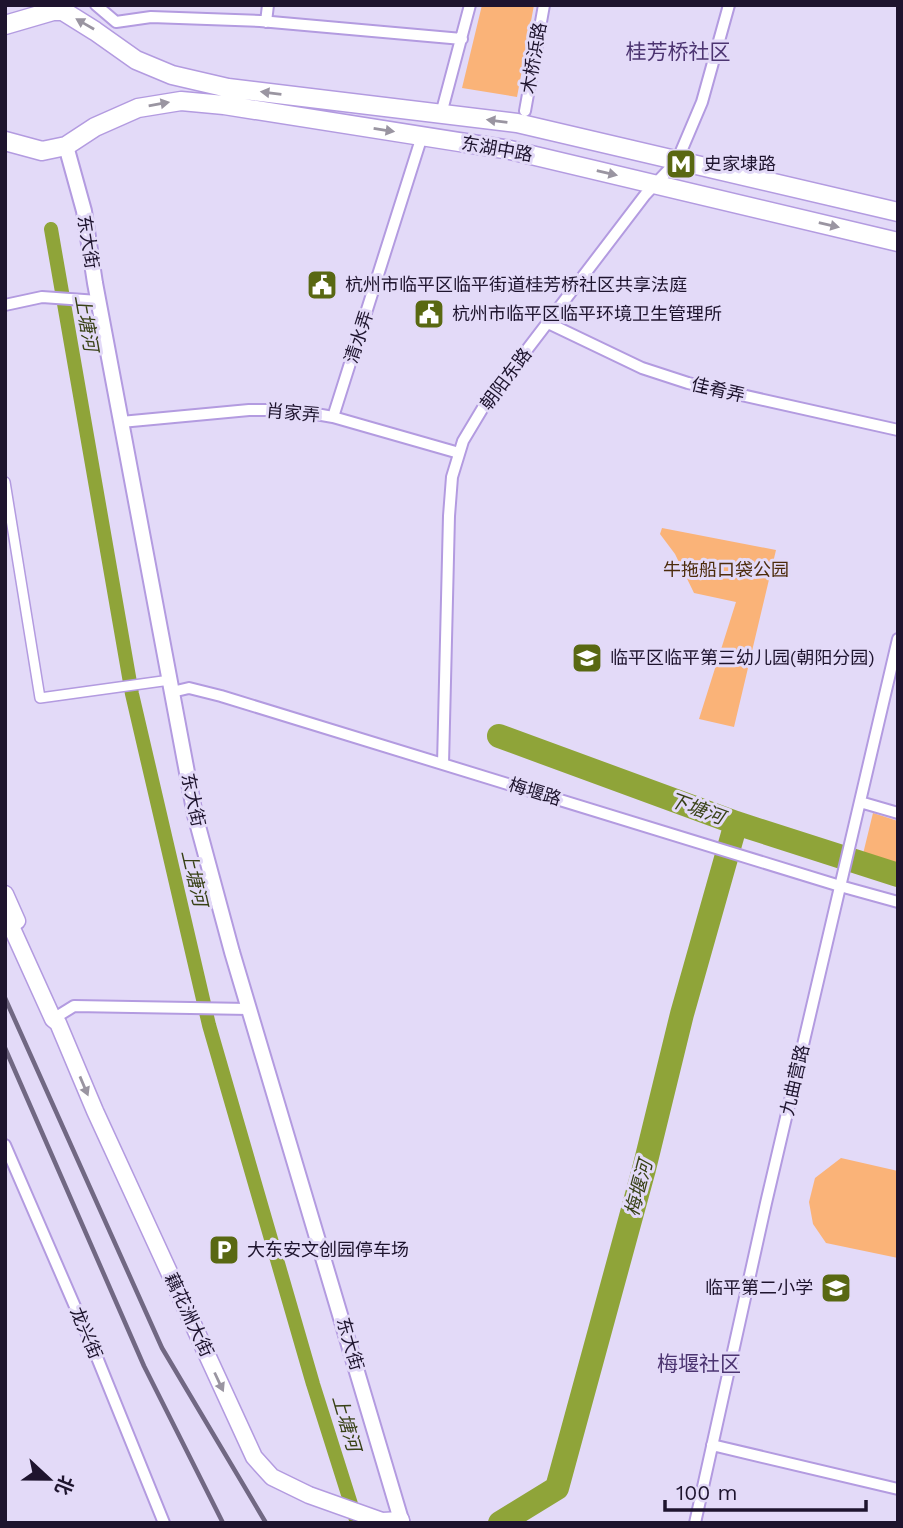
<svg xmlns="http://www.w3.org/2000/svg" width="903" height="1528" viewBox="0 0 903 1528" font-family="'Work Sans','Noto Sans SC',sans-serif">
	<rect width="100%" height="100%" fill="#e3daf8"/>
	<!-- green -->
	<path fill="#fab378" d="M482,5h52l-17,92 -55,-9z
		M662,528l114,22 -42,177 -35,-8 37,-117 -42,-9 -19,-39 -15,-20z
		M873,813l25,8v42l-35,-9z
		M841,1158l57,13v87l-72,-15 -13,-19 -4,-22 6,-24z"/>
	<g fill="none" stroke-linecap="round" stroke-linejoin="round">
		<!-- canal -->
		<path stroke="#8fa439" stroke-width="14" d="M51,229l81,465 77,331 104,359 44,139"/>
		<!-- river -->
		<path stroke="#8fa439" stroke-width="24" d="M499,736l237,87 162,52
			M500,1523l57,-35 87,-319 38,-155 54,-191"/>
		<!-- pedestrian casing -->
		<g stroke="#b39be0" stroke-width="12">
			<path id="pedestrian" d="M5,482l35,216 130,-18"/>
		</g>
		<!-- minor casing -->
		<g stroke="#b39be0" stroke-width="14">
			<path id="minor" d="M96,5l20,17 35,-5 109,4 202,18
				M266,22l2,-17
				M525,111l19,-106
				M441,114l29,-109
				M5,305l37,-8 56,4
				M548,323l94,45 46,15 210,47
				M333,417l89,-281
				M121,422l128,-12h44l40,7 126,36
				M172,692l17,-4 32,8 619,190 58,16
				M443,764l6,-248 3,-39 11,-36 21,-35 161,-211 32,-34 25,-59 27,-97
				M860,802l38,11
				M53,1019l21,-13 175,3
				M5,1145l91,210 68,168
				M712,1445l186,44
				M695,1523l71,-320 132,-564"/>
		</g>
		<!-- tertiary casing -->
		<g stroke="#b39be0" stroke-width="18">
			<path id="tertiary" d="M66,146l18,65 11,72 100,532 37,137 170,571"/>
		</g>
		<!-- secondary casing -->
		<g stroke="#b39be0" stroke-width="19">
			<path id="secondary" d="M5,894l12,27
				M5,913l48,106 5,4 37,88 159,346 18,20 37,18 73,26 19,-1"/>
		</g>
		<!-- primary casing -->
		<g stroke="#b39be0" stroke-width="21">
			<path id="primary" d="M5,25l48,-14h10l32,20 41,29 36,15 56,13 289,35 381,89
				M5,141l37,10 24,-5 29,-19 43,-19 43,-7 43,4 286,45 388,92"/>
		</g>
		<!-- pedestrian -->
		<use href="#pedestrian" stroke="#fff" stroke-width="9"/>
		<!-- minor -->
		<use href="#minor" stroke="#fff" stroke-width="10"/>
		<!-- tertiary -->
		<use href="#tertiary" stroke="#fff" stroke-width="14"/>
		<!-- secondary -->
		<use href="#secondary" stroke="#fff" stroke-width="16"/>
		<!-- primary -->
		<use href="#primary" stroke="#fff" stroke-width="18"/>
		<!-- rail -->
		<path stroke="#716883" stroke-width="4.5" d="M5,998l157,350 104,175
			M5,1048l139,318 79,157"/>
	</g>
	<!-- one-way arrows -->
	<defs><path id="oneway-solid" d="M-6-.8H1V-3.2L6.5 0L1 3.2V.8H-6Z" transform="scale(1.75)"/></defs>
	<g fill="#9a95a1">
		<use href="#oneway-solid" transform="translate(85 24) rotate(-150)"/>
		<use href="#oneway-solid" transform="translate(271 93) rotate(-173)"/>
		<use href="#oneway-solid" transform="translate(159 104) rotate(-10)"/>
		<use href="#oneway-solid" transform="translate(497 121) rotate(-173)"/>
		<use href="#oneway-solid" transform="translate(384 130) rotate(9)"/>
		<use href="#oneway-solid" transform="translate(607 173) rotate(13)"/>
		<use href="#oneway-solid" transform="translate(829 225) rotate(13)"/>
		<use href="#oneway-solid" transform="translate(84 1086) rotate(67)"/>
		<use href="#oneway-solid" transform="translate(219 1382) rotate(65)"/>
	</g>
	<!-- icons -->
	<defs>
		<g id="metro-square" transform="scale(1.575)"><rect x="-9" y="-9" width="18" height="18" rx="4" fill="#596812" stroke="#e3daf8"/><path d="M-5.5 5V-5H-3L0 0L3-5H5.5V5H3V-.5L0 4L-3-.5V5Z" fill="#fff"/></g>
		<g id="civic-square" transform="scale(1.575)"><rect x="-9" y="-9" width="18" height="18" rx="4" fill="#596812" stroke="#e3daf8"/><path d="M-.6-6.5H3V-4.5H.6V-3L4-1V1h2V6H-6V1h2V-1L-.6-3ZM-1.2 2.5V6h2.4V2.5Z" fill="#fff"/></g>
		<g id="school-square" transform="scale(1.575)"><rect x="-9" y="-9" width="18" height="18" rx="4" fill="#596812" stroke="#e3daf8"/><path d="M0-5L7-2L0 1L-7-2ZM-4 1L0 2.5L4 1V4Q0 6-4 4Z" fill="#fff"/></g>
		<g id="parking-square" transform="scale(1.575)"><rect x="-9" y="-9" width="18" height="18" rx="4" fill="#596812" stroke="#e3daf8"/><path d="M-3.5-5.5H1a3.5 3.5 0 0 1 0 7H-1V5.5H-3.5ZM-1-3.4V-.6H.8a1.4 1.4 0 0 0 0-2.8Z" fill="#fff"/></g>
	</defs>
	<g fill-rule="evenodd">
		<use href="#metro-square" x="681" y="164"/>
		<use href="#civic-square" x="322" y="285"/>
		<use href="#civic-square" x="429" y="314"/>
		<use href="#school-square" x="587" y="658"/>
		<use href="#parking-square" x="224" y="1250"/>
		<use href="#school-square" x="836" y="1288"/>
	</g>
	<g text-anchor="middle" stroke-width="6" stroke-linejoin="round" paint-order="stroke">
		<!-- street labels -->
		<g font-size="18" fill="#1e142e" stroke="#e3daf8">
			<text transform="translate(534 58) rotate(-80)" y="6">木桥浜路</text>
			<text transform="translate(497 149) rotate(10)" y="6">东湖中路</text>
			<text transform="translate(88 242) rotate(81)" y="6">东大街</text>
			<text transform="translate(359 337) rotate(-72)" y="6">清水弄</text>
			<text transform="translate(506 379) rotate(-53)" y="6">朝阳东路</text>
			<text transform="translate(718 390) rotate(13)" y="6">佳肴弄</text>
			<text transform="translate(293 413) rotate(5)" y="6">肖家弄</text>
			<text transform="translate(535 792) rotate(17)" y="6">梅堰路</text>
			<text transform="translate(193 800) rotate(78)" y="6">东大街</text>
			<text transform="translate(795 1080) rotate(-77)" y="6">九曲营路</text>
			<text transform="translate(189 1315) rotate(65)" y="6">藕花洲大街</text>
			<text transform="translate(86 1333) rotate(67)" y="6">龙兴街</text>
			<text transform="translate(350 1344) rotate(74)" y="6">东大街</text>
		</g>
		<!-- poi labels -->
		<g font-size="18" fill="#1e142e" stroke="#e3daf8" text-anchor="start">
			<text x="704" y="170">史家埭路</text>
			<text x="345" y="291">杭州市临平区临平街道桂芳桥社区共享法庭</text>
			<text x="452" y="320">杭州市临平区临平环境卫生管理所</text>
			<text x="610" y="664">临平区临平第三幼儿园(朝阳分园)</text>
			<text x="247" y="1256">大东安文创园停车场</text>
			<text x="813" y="1294" text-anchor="end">临平第二小学</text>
		</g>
		<!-- park labels -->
		<g font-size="18" fill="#4c2b0b" stroke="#e3daf8">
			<text x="726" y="576">牛拖船口袋公园</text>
		</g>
		<!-- water labels -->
		<g font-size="19" font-style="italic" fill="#384116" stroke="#e3daf8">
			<text transform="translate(87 323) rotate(80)" y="7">上塘河</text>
			<text transform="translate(697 808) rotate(20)" y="7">下塘河</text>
			<text transform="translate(195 878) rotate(77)" y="7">上塘河</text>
			<text transform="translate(638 1188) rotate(-75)" y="7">梅堰河</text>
			<text transform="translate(347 1423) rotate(74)" y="7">上塘河</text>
		</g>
		<!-- quarter labels -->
		<g font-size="21" fill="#4c3471" stroke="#e3daf8">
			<text x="678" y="59">桂芳桥社区</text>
			<text x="699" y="1371">梅堰社区</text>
		</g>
	</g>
	<!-- border -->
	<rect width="903" height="1528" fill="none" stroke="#1e142e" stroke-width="14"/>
	<!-- north arrow -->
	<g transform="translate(49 1479) rotate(112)" stroke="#e3daf8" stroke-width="5" paint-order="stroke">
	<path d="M0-5L12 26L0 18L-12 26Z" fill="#1e142e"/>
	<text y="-10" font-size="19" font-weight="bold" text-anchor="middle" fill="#1e142e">北</text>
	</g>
	<!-- scale -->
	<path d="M665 1500v10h201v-10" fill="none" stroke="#1e142e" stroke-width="3.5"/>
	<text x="676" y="1500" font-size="21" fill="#1e142e" stroke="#e3daf8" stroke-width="5" paint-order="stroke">100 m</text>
</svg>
